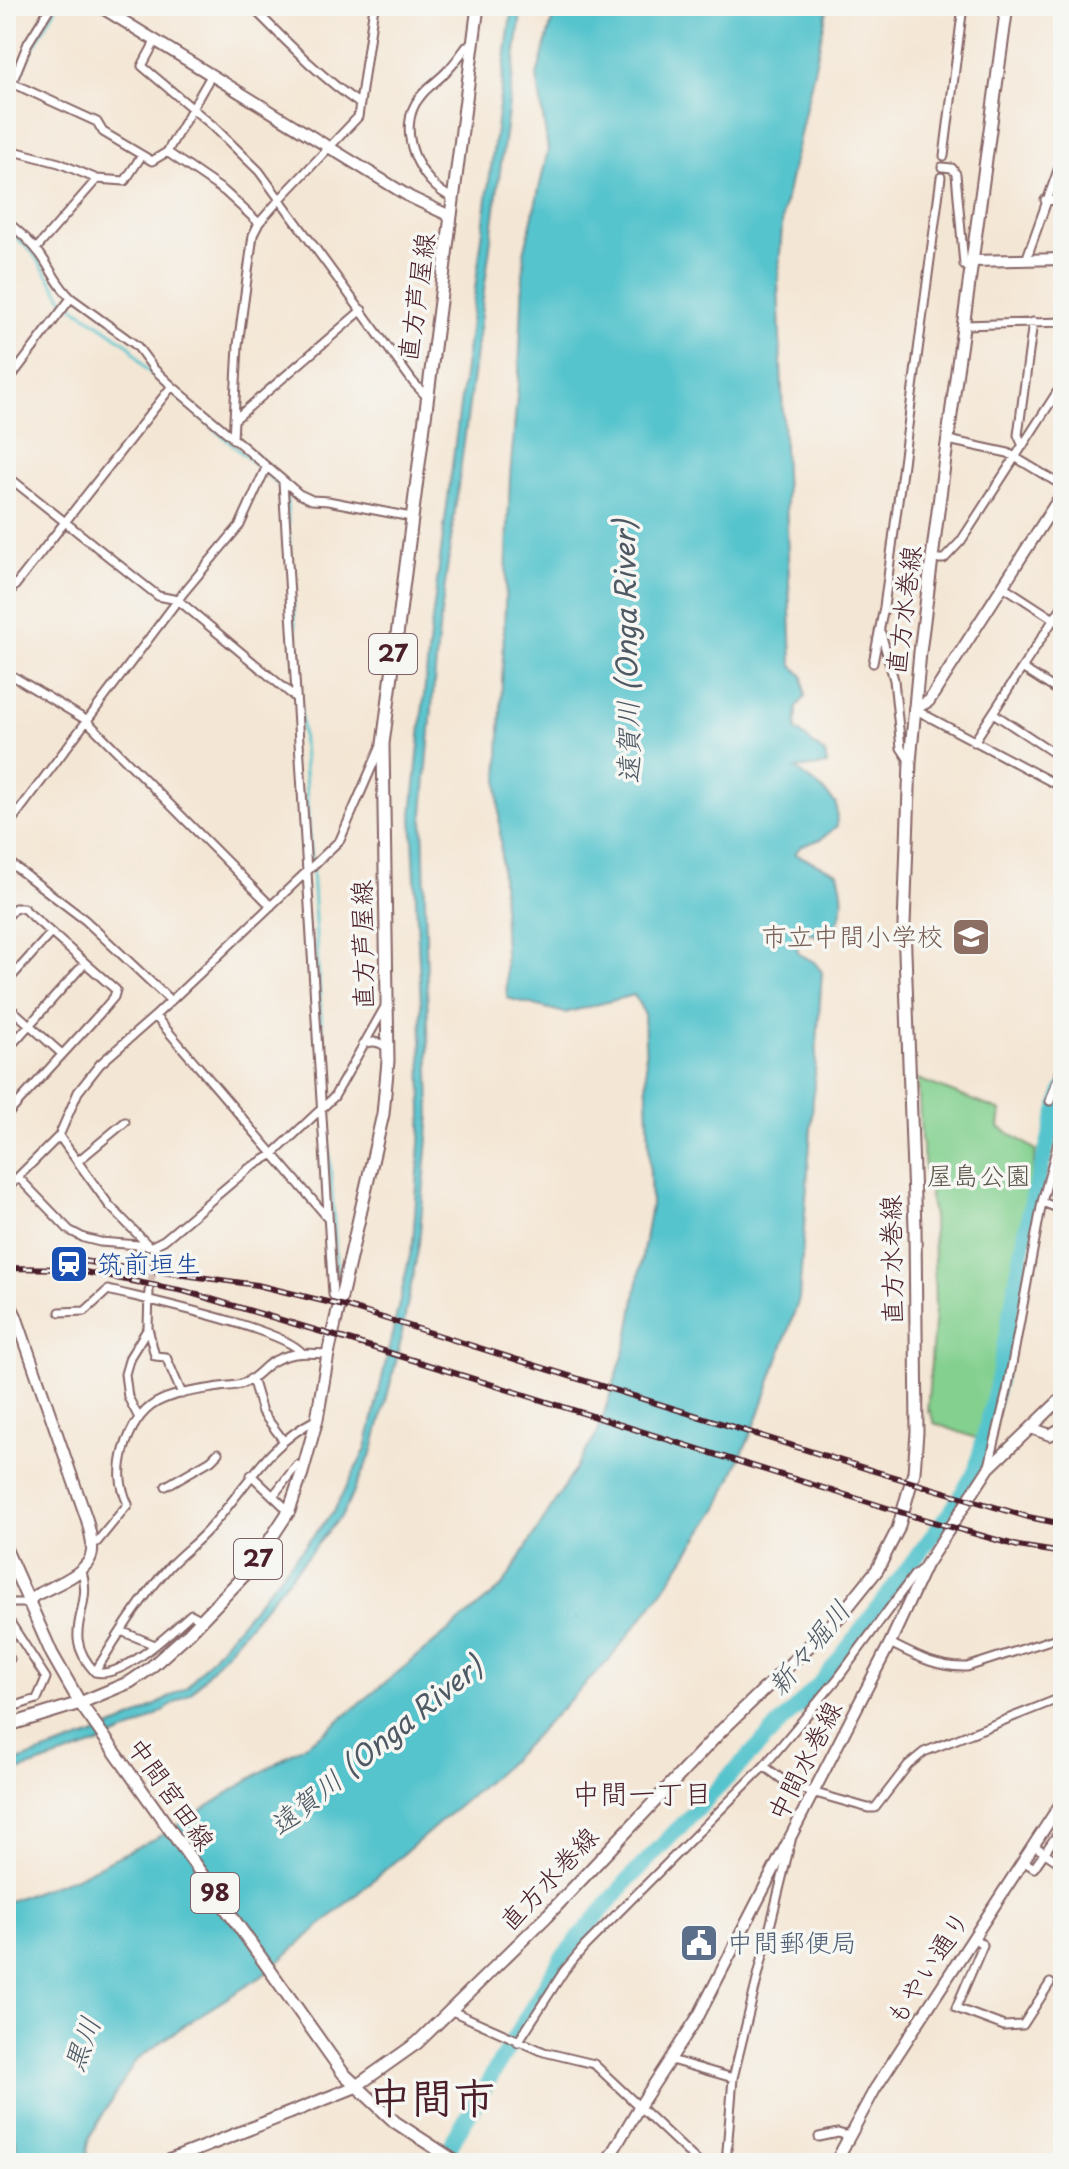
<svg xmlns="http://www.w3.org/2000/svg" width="1069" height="2169" viewBox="0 0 1069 2169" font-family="'Playpen Sans','Klee One',sans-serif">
	<rect width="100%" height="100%" fill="#f6f6f2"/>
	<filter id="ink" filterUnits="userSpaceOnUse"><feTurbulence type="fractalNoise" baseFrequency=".0125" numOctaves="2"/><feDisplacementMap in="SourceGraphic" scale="16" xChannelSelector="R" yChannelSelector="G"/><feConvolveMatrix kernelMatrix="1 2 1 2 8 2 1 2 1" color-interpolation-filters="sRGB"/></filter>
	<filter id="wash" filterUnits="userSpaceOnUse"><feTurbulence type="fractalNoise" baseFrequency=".006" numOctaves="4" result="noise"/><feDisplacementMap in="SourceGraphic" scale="32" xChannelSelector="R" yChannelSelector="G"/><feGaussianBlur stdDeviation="1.8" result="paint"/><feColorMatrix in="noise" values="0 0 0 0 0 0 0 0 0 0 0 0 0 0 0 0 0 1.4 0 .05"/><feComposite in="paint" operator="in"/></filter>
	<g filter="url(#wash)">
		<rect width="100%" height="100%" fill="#f4e6d4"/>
		<!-- green -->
		<path fill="#83d08f" stroke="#66785d" stroke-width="2" d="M918,1079l83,32 -2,16 37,23 -22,139 -36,150 -44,-16 -4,-12 -3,1 8,-101 -2,-93 -12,-78z"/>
		<!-- water -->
		<path fill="#56c4cd" stroke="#50727c" stroke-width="2" d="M512,6h10l-84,631 -15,176 7,301 -11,130 -22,114 -24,92 -30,64 -151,178 -52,34 -44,19 -90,30v-10l85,-29 44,-19 52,-30 147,-176 32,-62 47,-207 9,-126 -1,-112 -9,-189 18,-179z
			M556,6h272l-45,206 -5,70 14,383 11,11 2,21 -8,10 -1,23 29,24 2,11 -31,4 25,19 15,16 1,22 -16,13 -21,8 -5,7 43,19c8,28 6,42 -10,67l-33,-13 3,26 16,9 8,10 -23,327 -42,121 -38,86 -59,89 -52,66 -103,105 -244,211 -69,43 -57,41 -45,75 -3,15 4,12h-85l11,-17 -2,-7 -9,-6v-231l70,-25 88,-43 161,-102 177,-145 96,-155 30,-92 23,-135 -7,-192 -10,-18 -69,18 -58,-15 -9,-213 12,-308 9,-104 5,-119 24,-104 -11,-74z"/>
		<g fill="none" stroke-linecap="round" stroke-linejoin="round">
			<!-- stream -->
			<path stroke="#56c4cd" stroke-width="3" d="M364,104l15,-98
				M6,110l26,-61 25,-43
				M6,228l26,24 32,48 66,46 14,21 137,120
				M286,492l25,371
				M312,871l26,419"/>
			<!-- river -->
			<path stroke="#56c4cd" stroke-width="16" d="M443,2163l11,-24 107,-180 66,-78 198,-203 129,-171 22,-37 22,-90 33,-175 32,-115"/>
		</g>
	</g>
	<g filter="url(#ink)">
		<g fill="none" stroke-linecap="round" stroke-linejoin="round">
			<!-- street-tunnel -->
			<path stroke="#d2beb2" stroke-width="7" stroke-dasharray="7 3.5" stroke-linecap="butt" d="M149,1291l6,-28"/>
			<!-- street casing -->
			<g stroke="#866566" stroke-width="11">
				<path id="street" d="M251,6c35,35 67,69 109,98
					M156,40l-14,26 71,60 46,45 154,211 13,14
					M12,83l85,39 6,10 49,29 15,-9 45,-78
					M1060,86l3,-11
					M6,98l22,-55 23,-37
					M6,149l53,14 38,16 28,2 17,-26
					M167,152l57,39 35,32
					M944,156l19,-150
					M942,167l10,1 4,6 8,91 7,6
					M453,198c-34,-14 -59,-70 -33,-101 7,-10 19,-17 27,-26 8,-8 14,-17 20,-25l6,1
					M1045,200l18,1
					M6,221c13,10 24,20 34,33 11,15 17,31 31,44l66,48 17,23 18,17 127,108 13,6 16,1 83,16
					M36,249l61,-70
					M1026,260l37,-104
					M964,325l99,-3
					M6,384l65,-86
					M234,420l128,-110
					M233,439l5,-94 15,-110 6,-12 21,-24 78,-82 16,-111
					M948,440l60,13 55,33
					M1023,446l-5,-11 15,-113
					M6,475l152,121 20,4 118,98
					M283,482l50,813 7,7
					M933,559h11l17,-18 102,-158
					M1003,586l60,39
					M6,597l166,-211
					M881,633l13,47 7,68 8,12
					M873,663l11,-56 57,-430
					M1022,668l41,26
					M6,672l80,48 185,186
					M914,709l149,79
					M993,713l70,46
					M974,742l89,-137
					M6,828l178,-236 56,-67 26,-57
					M6,860l79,60 86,81
					M6,918l9,-10h8l93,82 -2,7 -11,13 -97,106
					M6,983l45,-50
					M6,1004l56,50
					M155,1016l173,202
					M363,1044c10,-3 16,-3 24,4
					M6,1051l79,-88
					M1050,1101l13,-38
					M59,1136l50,69 39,40
					M78,1161l47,-39
					M18,1177l51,53 15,8 16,4 52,4 12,-6 84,-71 24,-14 62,-58 52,-92
					M6,1189l53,-53 19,-44 22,-28 55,-48 185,-176 41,-94
					M1042,1202l21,8
					M152,1246l5,5 -2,12
					M60,1312l25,-1 23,-21c35,9 177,39 194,63
					M6,1325l10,-9
					M148,1328l7,28 11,1 16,37
					M250,1379l4,6 8,27 21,28
					M138,1416l-10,-19 -3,-23 5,-17 18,-29 1,-37
					M989,1466l18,-75 35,-189 21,-78
					M251,1475l38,36
					M166,1486l45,-26 7,-7
					M273,1496l24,-31
					M92,1543l5,-1 31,-38c-9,-19 -9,-35 -4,-54 16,-54 45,-55 96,-63 7,-1 17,-1 24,-4 9,-3 17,-13 25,-19 19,-13 37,-11 59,-10
					M81,1569c15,41 -24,62 14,103 27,8 77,-41 96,-58l11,6
					M6,1603h22
					M6,1616l40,62 -9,21 -31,10
					M121,1631l34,14
					M890,1643c26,13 47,25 77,24l96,-31
					M6,1663l4,-4
					M95,1672c23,-37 46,-74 75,-106 11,-12 25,-22 36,-34 39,-41 58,-86 111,-113
					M764,1766l27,20 77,22h7l33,-43 16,-13 139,-55
					M1033,1845l30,20
					M1023,1861l11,7 29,-42
					M973,1937l10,8 -27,63 48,18 19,-1 27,-42
					M452,2011l92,41 50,12 105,99
					M518,2042l46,-71 20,-24 180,-181 74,-88 76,-103 9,-7
					M671,2060l62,18
					M819,2137l19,-4 10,3
					M726,2163l7,-85 58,-237"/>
			</g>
			<!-- secondary casing -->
			<g stroke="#866566" stroke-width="14">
				<path id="secondary" d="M99,6l311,191 40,19
					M973,261l90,-2
					M914,709l15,-8 134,-209
					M6,1296l10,20 71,204c2,9 6,21 5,31 -1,22 -40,35 -58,45l-6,7
					M1031,1428l19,7 13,-8
					M606,2163l33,-56 60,-92 191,-372 36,-78 63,-97 74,-71
					M835,2163l40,-74 188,-289"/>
			</g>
			<!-- primary casing -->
			<g stroke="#866566" stroke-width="15">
				<path id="primary" d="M6,1550l46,104 28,49 263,370 52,49 63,41
					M6,1726l74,-23 50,-21 19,-13 40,-36 64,-67 36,-55 13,-38 15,-54 11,-65 55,-240 5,-53 -5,-317 95,-738
					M163,2163l192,-76 62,-44 129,-126 174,-185 121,-117 36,-45 21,-41 16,-57 3,-40 -2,-205 -11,-302 6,-163 10,-110 21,-164 66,-482"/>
			</g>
			<!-- street -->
			<use href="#street" stroke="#fff" stroke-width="7"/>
			<!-- secondary -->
			<use href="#secondary" stroke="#fff" stroke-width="10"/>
			<!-- primary -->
			<use href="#primary" stroke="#fff" stroke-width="11"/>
			<!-- rail casing -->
			<g stroke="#4a1f2b" stroke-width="6">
				<path id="rail" d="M82,1261l175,24 91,22 526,164 154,46 35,7
					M6,1268l63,1 115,22 158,47 571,178 105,30 45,7"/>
			</g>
			<!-- rail -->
			<use href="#rail" stroke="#f6f6f2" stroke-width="3" stroke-dasharray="9" stroke-linecap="butt"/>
		</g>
	</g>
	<!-- icons -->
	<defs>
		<g id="school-square" transform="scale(2)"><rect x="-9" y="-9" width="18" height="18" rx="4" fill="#8d6e63" stroke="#f6f6f2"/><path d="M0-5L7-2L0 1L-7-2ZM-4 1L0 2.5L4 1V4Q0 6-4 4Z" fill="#fff"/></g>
		<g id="station-square" transform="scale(2)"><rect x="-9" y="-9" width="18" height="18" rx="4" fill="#1a4fb4" stroke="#f6f6f2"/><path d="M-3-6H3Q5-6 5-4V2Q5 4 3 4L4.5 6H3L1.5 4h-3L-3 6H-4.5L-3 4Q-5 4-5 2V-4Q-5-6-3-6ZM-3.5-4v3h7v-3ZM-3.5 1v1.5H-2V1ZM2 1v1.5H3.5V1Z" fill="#fff"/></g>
		<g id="civic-square" transform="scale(2)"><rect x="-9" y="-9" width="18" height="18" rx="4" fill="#5c6f8a" stroke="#f6f6f2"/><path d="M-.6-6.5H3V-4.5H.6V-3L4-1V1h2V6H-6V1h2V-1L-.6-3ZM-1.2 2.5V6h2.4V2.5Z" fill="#fff"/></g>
	</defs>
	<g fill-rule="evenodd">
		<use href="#school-square" x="971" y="937"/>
		<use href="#station-square" x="69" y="1264"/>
		<use href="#civic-square" x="699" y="1943"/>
	</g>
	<g text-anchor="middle" stroke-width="7" stroke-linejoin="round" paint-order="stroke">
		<!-- shield labels -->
		<g fill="#f6f6f2" stroke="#7e6067" stroke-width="2">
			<rect x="369" y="634" width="48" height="40" rx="6"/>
			<rect x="234" y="1539" width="48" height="40" rx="6"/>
			<rect x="191" y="1873" width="48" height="40" rx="6"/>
		</g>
		<g font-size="24" font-weight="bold" fill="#4a1f2b">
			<text x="393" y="662">27</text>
			<text x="258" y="1567">27</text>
			<text x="215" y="1901">98</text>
		</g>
		<!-- street labels -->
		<g font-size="26" fill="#4a1f2b" stroke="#f6f6f2">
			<text transform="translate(417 297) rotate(-82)" y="9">直方芦屋線</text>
			<text transform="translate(904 610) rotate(-83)" y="9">直方水巻線</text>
			<text transform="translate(363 945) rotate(-91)" y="9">直方芦屋線</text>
			<text transform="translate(892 1260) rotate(-91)" y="9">直方水巻線</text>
			<text transform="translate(805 1761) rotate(-63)" y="9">中間水巻線</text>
			<text transform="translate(171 1794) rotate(55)" y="9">中間宮田線</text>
			<text transform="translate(549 1879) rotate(-47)" y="9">直方水巻線</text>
			<text transform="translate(928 1968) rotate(-57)" y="9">もやい通り</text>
		</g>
		<!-- education labels -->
		<g font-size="26" fill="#785e54" stroke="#f6f6f2" text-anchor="end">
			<text x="943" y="946">市立中間小学校</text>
		</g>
		<!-- park labels -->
		<g font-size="26" fill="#5b5449" stroke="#f6f6f2">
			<text x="979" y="1185">屋島公園</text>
		</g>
		<!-- transit labels -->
		<g font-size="26" fill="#164399" stroke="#f6f6f2" text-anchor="start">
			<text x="97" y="1273">筑前垣生</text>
		</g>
		<!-- service labels -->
		<g font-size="26" fill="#4e5e75" stroke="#f6f6f2" text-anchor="start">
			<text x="727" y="1952">中間郵便局</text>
		</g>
		<!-- water labels -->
		<g font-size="28" font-style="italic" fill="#4e5964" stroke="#f6f6f2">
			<text transform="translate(627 652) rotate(-91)" y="10">遠賀川 (Onga River)</text>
			<text transform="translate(809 1648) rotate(-51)" y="10">新々堀川</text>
			<text transform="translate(376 1746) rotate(-39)" y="10">遠賀川 (Onga River)</text>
			<text transform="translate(82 2044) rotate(-70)" y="10">黒川</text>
		</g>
		<!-- neighbourhood labels -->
		<g font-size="28" fill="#4a1f2b" stroke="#f6f6f2">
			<text x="642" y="1804">中間一丁目</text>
		</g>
		<!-- town labels -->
		<g font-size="42" font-weight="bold" fill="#4a1f2b" stroke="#f6f6f2">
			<text x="432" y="2113">中間市</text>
		</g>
	</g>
	<!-- margin -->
	<rect width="1069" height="2169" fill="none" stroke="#f6f6f2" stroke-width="32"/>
</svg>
